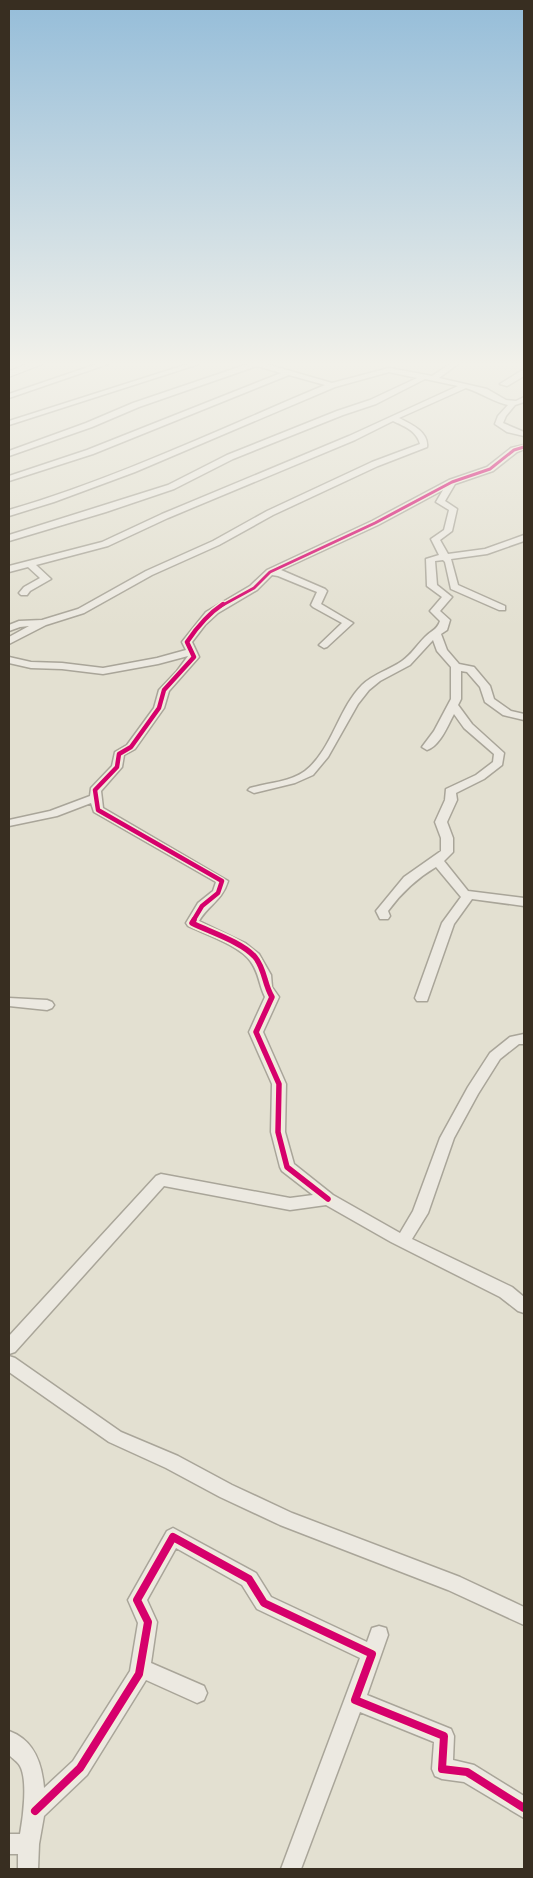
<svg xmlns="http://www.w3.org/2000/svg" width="533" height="1878" viewBox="0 0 533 1878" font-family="'Roboto Serif',serif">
	<rect width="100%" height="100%" fill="#e3e0d1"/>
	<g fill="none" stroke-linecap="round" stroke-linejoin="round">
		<!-- street casing -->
		<g stroke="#a9a599" stroke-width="3">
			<path id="street" d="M97,364h11l-99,34v-4z
				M188,364h11l-190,61v-4z
				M248,364h18l66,19 57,-15 43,8 18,-12h8l-19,14 48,11 19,11 10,1 8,-4v5l-9,3 -9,11 -3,7 21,9v4l-17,-4 -12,-8 3,-8 10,-11c-12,-2 -29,-13 -42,-17l-67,30c12,6 30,14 28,29l-49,19 -105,49 -54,30 -67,30 -68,38 -38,12 -37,19v-7l20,-11 -9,1 -11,4v-6l10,-4 23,-1 36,-11 68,-38 67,-30 54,-30 105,-49 48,-18c-3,-13 -16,-18 -27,-23l-38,19 -187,78 -60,28 -72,19 15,14 -21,12 -3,4h-6l-2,-2 5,-6 16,-9 -12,-11 -19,5v-6l93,-24 60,-28 187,-78 109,-50 -33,-7 -49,25 -33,11 -110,44 -59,30 -68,23 -97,29v-6l159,-50 59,-30 110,-44 33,-11 47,-22 -28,-6 -54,15 -200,85 -81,30 -45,14v-6c109,-32 211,-81 316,-125l-36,-10 -196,79 -84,27v-5l78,-26 194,-77 -24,-7 -118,41 -47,20 -83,29v-5l77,-28 47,-20z
				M521,371h3v5l-17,10 -7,-2z
				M524,445v4l-7,3 -24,19 -38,13 -10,17 12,8 -5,22 -12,9 8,14 37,-5 39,-14v6l-37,13 -36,5 7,26 47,21v4h-6l-48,-21 -6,-27 -2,-2 -8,1 2,24 15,12 -12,14 10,9 -3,10 -6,4 6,16 12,14 15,3 16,19 4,13 17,12 13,3v6l-21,-5 -18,-13 -5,-15 -13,-15 -6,-1v28l-3,6 14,19 32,29 -2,12 -18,14 -28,14 1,7 -10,22 6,16v14l-9,9 24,30 56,7v8l-52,-7 -18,25 -27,77h-10l-2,-3 27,-75 19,-26 -25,-30c-20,12 -34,25 -48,44l2,5 -2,3h-8l-4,-8 28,-34 37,-26v-13l-6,-16 10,-22 1,-11 30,-14 17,-13 1,-8 -30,-26 -10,-14c-6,11 -14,32 -27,36l-5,-3 12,-16 17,-32v-32l-14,-16 -4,-11 -23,25 -30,16 -11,9 -11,14 -30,53 -15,18 -18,8 -41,10 -6,-3 2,-2c17,-5 40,-6 55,-17 27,-21 33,-62 57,-86 11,-11 27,-15 40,-24 9,-6 15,-16 23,-24 7,-7 12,-7 15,-16l-10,-10 12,-14 -15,-11 -1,-27 13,-4 -8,-16 13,-9 5,-20 -13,-8 7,-12 -65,35 -97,45 44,19 2,2 -6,13 32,19 -26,24 -3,1 -5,-3 23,-22 -29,-16 -2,-2 6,-13 -39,-16 -6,-1 -15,15 -39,23 -13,12 -13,17 7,15 -30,34 -5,17 -29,41 -11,6 -2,12 -21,24 2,17 125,73c-6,20 -19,23 -29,40l46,22 14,11 12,21 1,12 7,10 -16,35 23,52 -1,48 9,32 39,31 67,38 13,-22 27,-73 28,-51 22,-34 20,-16 14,-3v10h-5l-19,15 -22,35 -24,44 -26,75 -16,26 100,48 12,10v16l-6,-2 -18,-14 -109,-55 -65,-37 -36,5 -126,-24 -149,166 -6,2v-18l147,-160 5,-2 129,24 23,-3 -31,-24 -2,-4 -9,-35 1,-48 -23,-52 16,-35c-6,-12 -6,-24 -14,-35 -10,-16 -46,-28 -63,-36l-2,-3 12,-20 15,-12 3,-9 -122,-70 -3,-9 -34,13 -48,10v-6l41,-9 40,-15 1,-8 21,-22 3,-14 12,-7 27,-37 5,-18 18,-19 11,-15 -30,8 -55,10 -41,-5 -31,-1 -22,-5v-6l22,5 31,1 41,5 54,-10 29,-8 -4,-8 24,-30 44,-26 17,-16 105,-49 77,-41 38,-13 24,-19z
				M9,998l38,2 5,2 2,3 -2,3 -5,2 -38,-4z
				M9,1356l6,2 106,74 57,24 54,29 60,28 168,64 64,30v18l-76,-35 -168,-65 -60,-28 -54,-29 -57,-26 -100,-70z
				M173,1528l83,45 15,24 96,45 5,-14 7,-2 7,2 2,7 -21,60 84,34 3,7 -1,24 21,5 50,31v22l-60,-36 -22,-3 -7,-3 -3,-7 2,-27 -74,-30 -59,157h-20l79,-211 -103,-49 -15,-24 -66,-37 -29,52 10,22 -6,41 53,23 3,7 -3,7 -7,3 -51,-23 -59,95 -43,41 -5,28 -1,25h-20v-15h-9v-20h11c3,-16 8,-54 0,-68 -2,-4 -8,-8 -11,-11v-24c25,9 33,32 35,57l29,-27 57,-90 8,-48 -10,-23 39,-69z"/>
		</g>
		<!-- secondary casing -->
		<g stroke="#999489" stroke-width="2">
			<path id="secondary" d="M27,364h16l-34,13v-6z"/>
		</g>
		<!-- street -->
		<use href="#street" fill="#ece9e1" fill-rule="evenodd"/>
		<!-- secondary -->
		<use href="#secondary" fill="#ece9e1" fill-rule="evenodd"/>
		<!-- cycleway-far3 casing -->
		<g stroke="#f3edd8" stroke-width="5">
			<path id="cycleway-far3" d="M221,606l33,-18 16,-16 105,-49 77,-41 38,-13 24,-19 10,-3"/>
		</g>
		<!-- cycleway-far2 casing -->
		<g stroke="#f3edd8" stroke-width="7">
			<path id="cycleway-far2" d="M193,921l9,-15 16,-13 4,-12 -124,-71 -3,-20 22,-23 2,-13 12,-7 28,-39 5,-18 30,-33 -7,-15c10,-15 21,-28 36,-38"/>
		</g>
		<!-- cycleway-far1 casing -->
		<g stroke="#f3edd8" stroke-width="9">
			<path id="cycleway-far1" d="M194,920l-2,3c18,9 50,19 63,34 10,12 9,27 17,40l-16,35 23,52 -1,48 9,35 41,32"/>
		</g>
		<!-- cycleway casing -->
		<g stroke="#f3edd8" stroke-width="11">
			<path id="cycleway" d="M35,1811l45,-43 59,-94 9,-52 -11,-22 36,-63 76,42 15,24 108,51 -17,46 89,36 -2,33 25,3 57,36"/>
		</g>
		<!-- cycleway-far3 -->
		<use href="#cycleway-far3" stroke="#d6006c" stroke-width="3"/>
		<!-- cycleway-far2 -->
		<use href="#cycleway-far2" stroke="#d6006c" stroke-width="4.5"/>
		<!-- cycleway-far1 -->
		<use href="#cycleway-far1" stroke="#d6006c" stroke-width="5.5"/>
		<!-- cycleway -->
		<use href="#cycleway" stroke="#d6006c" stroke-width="8"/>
	</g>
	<!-- sky -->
	<linearGradient id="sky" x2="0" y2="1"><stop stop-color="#95bdd9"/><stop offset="0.58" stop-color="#f2f1ea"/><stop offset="1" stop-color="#f2f1ea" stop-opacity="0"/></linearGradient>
	<rect width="533" height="627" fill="url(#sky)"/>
	<!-- border -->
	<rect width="533" height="1878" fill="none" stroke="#382e21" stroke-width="20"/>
</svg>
